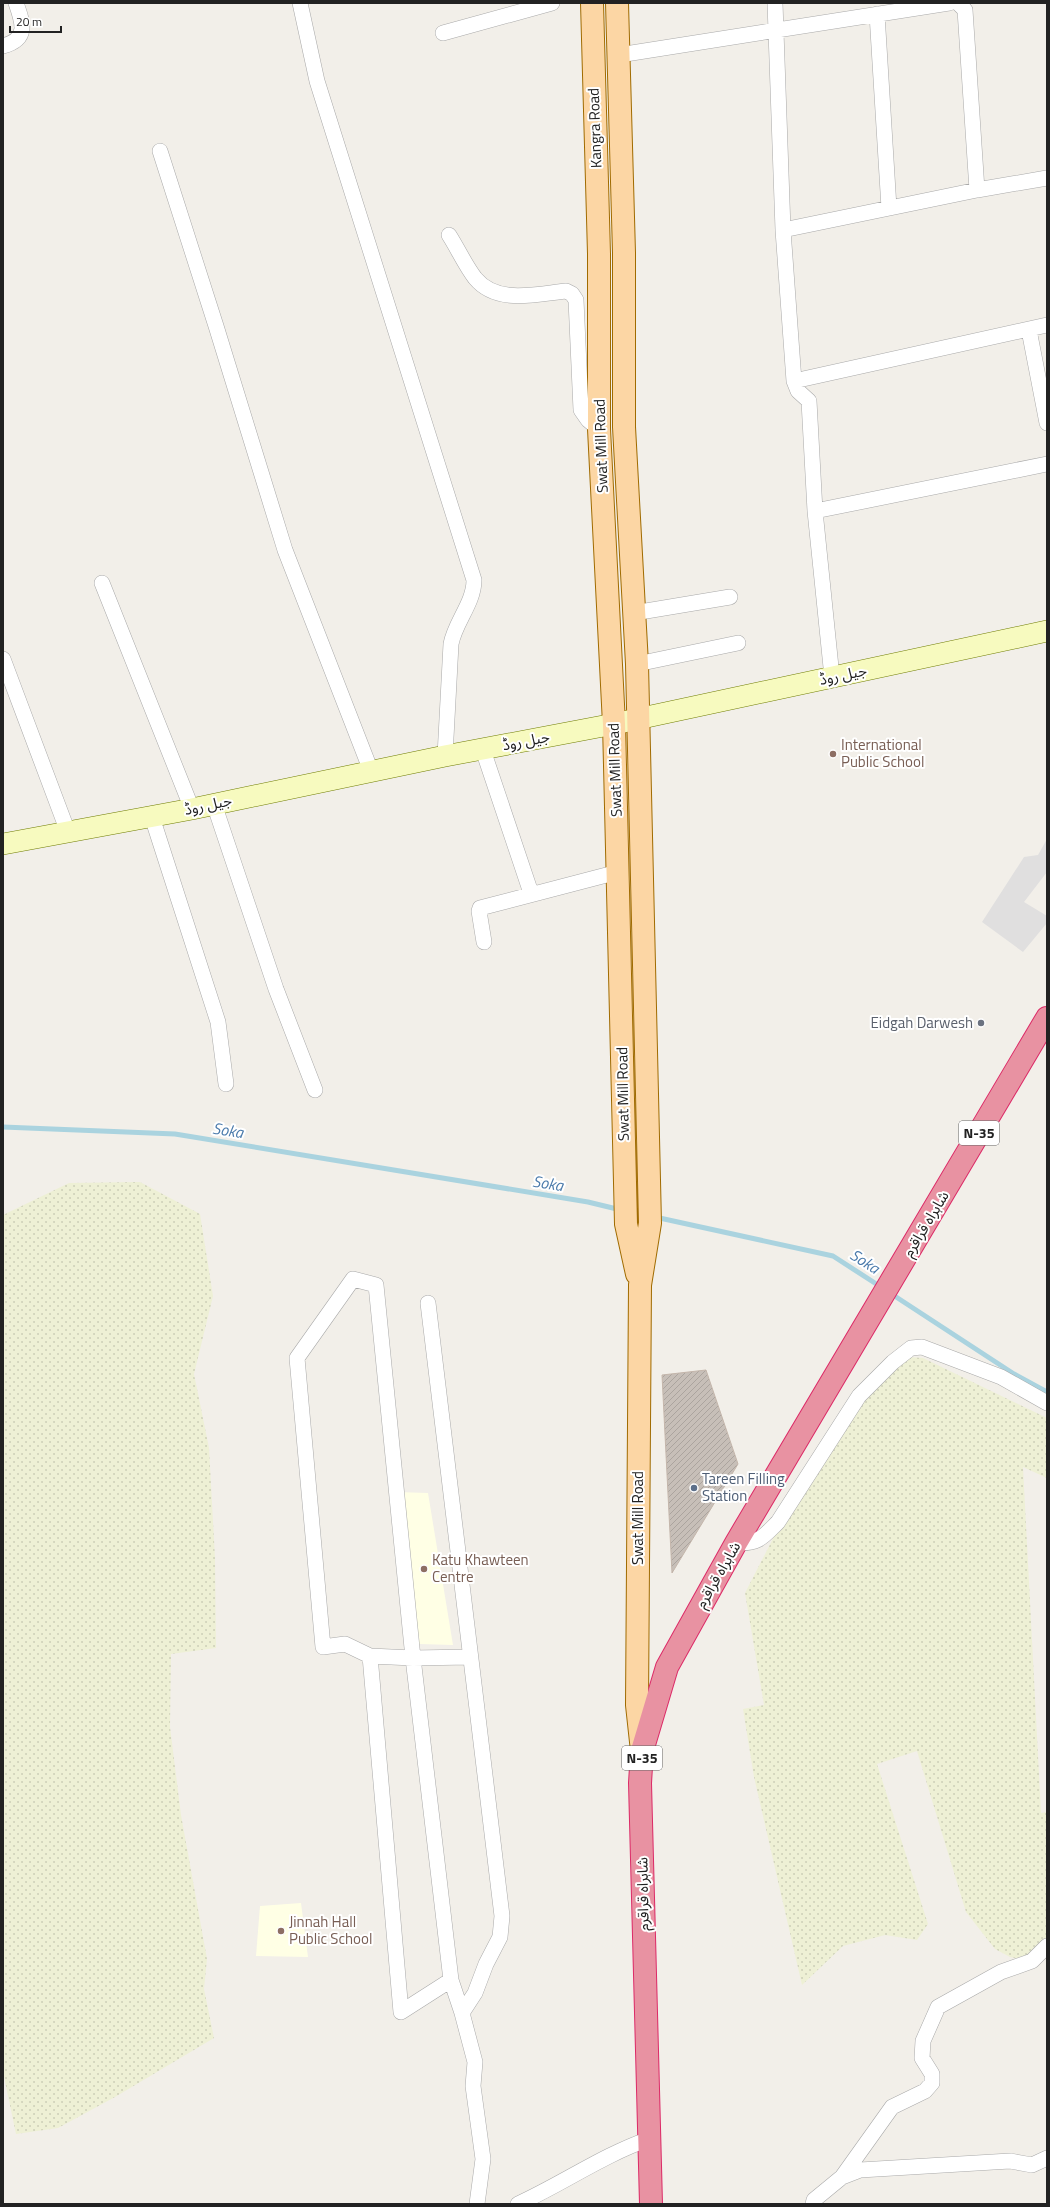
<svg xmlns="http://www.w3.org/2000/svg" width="1050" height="2207" viewBox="0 0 1050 2207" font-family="'Titillium Web','Noto Sans Arabic',sans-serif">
	<defs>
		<pattern id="farmland-dots" width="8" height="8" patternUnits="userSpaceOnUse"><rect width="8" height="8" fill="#eef0d5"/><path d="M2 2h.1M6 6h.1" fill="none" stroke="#ccceb7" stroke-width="1.8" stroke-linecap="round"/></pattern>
		<pattern id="building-hatch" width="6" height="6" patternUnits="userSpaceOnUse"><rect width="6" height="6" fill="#c7bfb8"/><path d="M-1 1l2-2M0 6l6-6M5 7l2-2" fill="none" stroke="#aba49e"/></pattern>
	</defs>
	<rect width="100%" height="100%" fill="#f2efe9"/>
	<!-- residential -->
	<path fill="#e0dfdf" d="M1047,839v33l-23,30 23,14v7l-24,29 -41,-30 42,-65 14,-2z"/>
	<!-- education -->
	<path fill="#ffffe5" d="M396,1492l32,1 25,152 -34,-1z
		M301,1903l7,54 -52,-1 4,-50z"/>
	<!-- farmland -->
	<path fill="url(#farmland-dots)" d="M140,1182l60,32 13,82 -19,78 15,74 6,110 1,90 -45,6 -1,73 11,88 26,144 -3,30 10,49 -99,59 -57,31 -42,6 -13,-62v-857l66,-32z
		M908,1357l15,1 124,60v60l-24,-11 18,346 6,-1v132l-17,17 -20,-4 -15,-8 -29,-37 -49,-161 -40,13 51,160 -11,16 -32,-5 -42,11 -41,39 -48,-208 -11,-68 21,-4 -19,-112 36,-70 67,-103 46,-52z"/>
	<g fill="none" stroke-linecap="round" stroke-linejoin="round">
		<!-- stream -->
		<path stroke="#aad3df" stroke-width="5" d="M3,1127l172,7 413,68 33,8
			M655,1217l178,39 48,31
			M890,1293l124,81 33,18"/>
	</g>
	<!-- building -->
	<path fill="url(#building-hatch)" stroke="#c4b6ab" d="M706,1370l32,94 -66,109 -10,-198z"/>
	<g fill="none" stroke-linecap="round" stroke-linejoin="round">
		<!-- street casing -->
		<g stroke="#a9a9a9" stroke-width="16">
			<path id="street" d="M300,3l17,78 157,499c0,23 -19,42 -23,64l-6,112
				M775,3l8,227 11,151 4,10 11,10 6,110 17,166
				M958,3l7,7 12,180
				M877,14l12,194
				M443,33l109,-30
				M3,46c26,-7 20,-23 13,-43
				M619,55l330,-52
				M160,151l56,175 69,224 86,221
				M783,230l194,-40 70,-12
				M449,235c9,14 16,30 26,43 22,27 61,16 91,13l6,3 4,6 5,110 7,10 11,9
				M1029,330l18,93
				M794,381l253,-56
				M815,511l232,-47
				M102,583l90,226
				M634,613l96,-16
				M3,659l65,173
				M637,664l101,-21
				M483,750l48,143
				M214,804l62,185 39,101
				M152,817l66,205 8,62
				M484,942l-5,-31 1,-3 138,-36
				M428,1303l74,613 -2,21 -14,27 -11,29 -13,20 13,49 -2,24 10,73 -6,45
				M736,1543c23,1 27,-6 42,-21l81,-126 34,-34 18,-14 11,-1 79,30 46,26
				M370,1656l31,356 50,-32 -38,-322 -43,-2 -25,-12 -22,3 -26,-289 56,-79 23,6 37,373 57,-1
				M451,1980l11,33
				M842,2177l50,-70 33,-16 7,-8v-9l-10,-16 1,-17 15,-34 63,-35 31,-11 15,-15
				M518,2204c44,-20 85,-49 131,-65
				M813,2204l1,-4 28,-23 18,-7 150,-9 22,4 15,-7"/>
		</g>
		<!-- secondary casing -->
		<g stroke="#707d05" stroke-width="22">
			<path id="secondary" d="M3,844l189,-35 253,-53 169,-32 433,-93"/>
		</g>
		<!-- primary casing -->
		<g stroke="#a06b00" stroke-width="24">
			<path id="primary" d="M592,3l7,251v175l15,295 12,500 11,50
				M617,3l7,250v174l13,237 13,559 -10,62 -3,420 5,46"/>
		</g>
		<!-- highway casing -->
		<g stroke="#dc2a67" stroke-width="24">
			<path id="highway" d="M651,2204l-11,-421 2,-32 25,-84 69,-124 311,-525"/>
		</g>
		<!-- street -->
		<use href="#street" stroke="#fff" stroke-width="15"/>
		<!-- secondary -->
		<use href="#secondary" stroke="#f7fabf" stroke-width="21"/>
		<!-- primary -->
		<use href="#primary" stroke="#fcd6a4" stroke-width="22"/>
		<!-- highway -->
		<use href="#highway" stroke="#e892a2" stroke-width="22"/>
	</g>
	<!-- markers -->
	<g fill="#8d6e63" stroke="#fff" stroke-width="1.5">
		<circle cx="833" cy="754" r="4"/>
		<circle cx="424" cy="1569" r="4"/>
		<circle cx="281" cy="1931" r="4"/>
	</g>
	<circle fill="#6b7280" stroke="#fff" stroke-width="1.5" cx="981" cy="1023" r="4"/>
	<circle fill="#5c6f8a" stroke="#fff" stroke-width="1.5" cx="694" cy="1488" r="4"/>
	<g text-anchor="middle" stroke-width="4" stroke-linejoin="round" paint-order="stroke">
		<!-- shield labels -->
		<g fill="#fff" stroke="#646464" stroke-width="1">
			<rect x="959" y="1121" width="40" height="24" rx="3"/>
			<rect x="622" y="1746" width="40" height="24" rx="3"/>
		</g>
		<g font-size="14" font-weight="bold" fill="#222">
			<text x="979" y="1138">N-35</text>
			<text x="642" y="1763">N-35</text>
		</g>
		<!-- street labels -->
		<g font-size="15" fill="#222" stroke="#fff">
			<text transform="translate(595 128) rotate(-92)" y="5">Kangra Road</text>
			<text transform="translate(601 446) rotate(-92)" y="5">Swat Mill Road</text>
			<text transform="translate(843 675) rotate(-12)" y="5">جیل روڈ</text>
			<text transform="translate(526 741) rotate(-11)" y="5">جیل روڈ</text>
			<text transform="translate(615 770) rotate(-92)" y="5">Swat Mill Road</text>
			<text transform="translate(208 805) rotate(-12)" y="5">جیل روڈ</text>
			<text transform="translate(623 1094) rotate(-91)" y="5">Swat Mill Road</text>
			<text transform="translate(926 1224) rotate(-59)" y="5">شاہراہ قراقرم</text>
			<text transform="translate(638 1518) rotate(-90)" y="5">Swat Mill Road</text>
			<text transform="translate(718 1575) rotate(-60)" y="5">شاہراہ قراقرم</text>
			<text transform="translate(643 1894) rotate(-91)" y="5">شاہراہ قراقرم</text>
		</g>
		<!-- education labels -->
		<g font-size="15" fill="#785e54" stroke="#fff" text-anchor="start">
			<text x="841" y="750">International<tspan x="841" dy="17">Public School</tspan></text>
			<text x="432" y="1565">Katu Khawteen<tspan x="432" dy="17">Centre</tspan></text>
			<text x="289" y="1927">Jinnah Hall<tspan x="289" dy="17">Public School</tspan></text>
		</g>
		<!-- worship labels -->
		<g font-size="15" fill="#5b616d" stroke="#fff" text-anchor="end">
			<text x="973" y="1028">Eidgah Darwesh</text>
		</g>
		<!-- service labels -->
		<g font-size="15" fill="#4e5e75" stroke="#fff" text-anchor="start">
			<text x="702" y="1484">Tareen Filling<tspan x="702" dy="17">Station</tspan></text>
		</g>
		<!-- water labels -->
		<g font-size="16" font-style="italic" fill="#4a7aab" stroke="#fff">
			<text transform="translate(228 1130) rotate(9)" y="6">Soka</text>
			<text transform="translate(548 1183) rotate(9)" y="6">Soka</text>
			<text transform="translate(865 1261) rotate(33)" y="6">Soka</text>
		</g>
	</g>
	<!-- border -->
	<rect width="1050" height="2207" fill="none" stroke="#222222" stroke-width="8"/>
	<!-- scale -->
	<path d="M10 26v6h51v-6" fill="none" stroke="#222222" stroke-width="2"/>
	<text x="16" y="26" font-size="12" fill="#222222" stroke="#ffffff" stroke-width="3" paint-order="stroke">20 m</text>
</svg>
